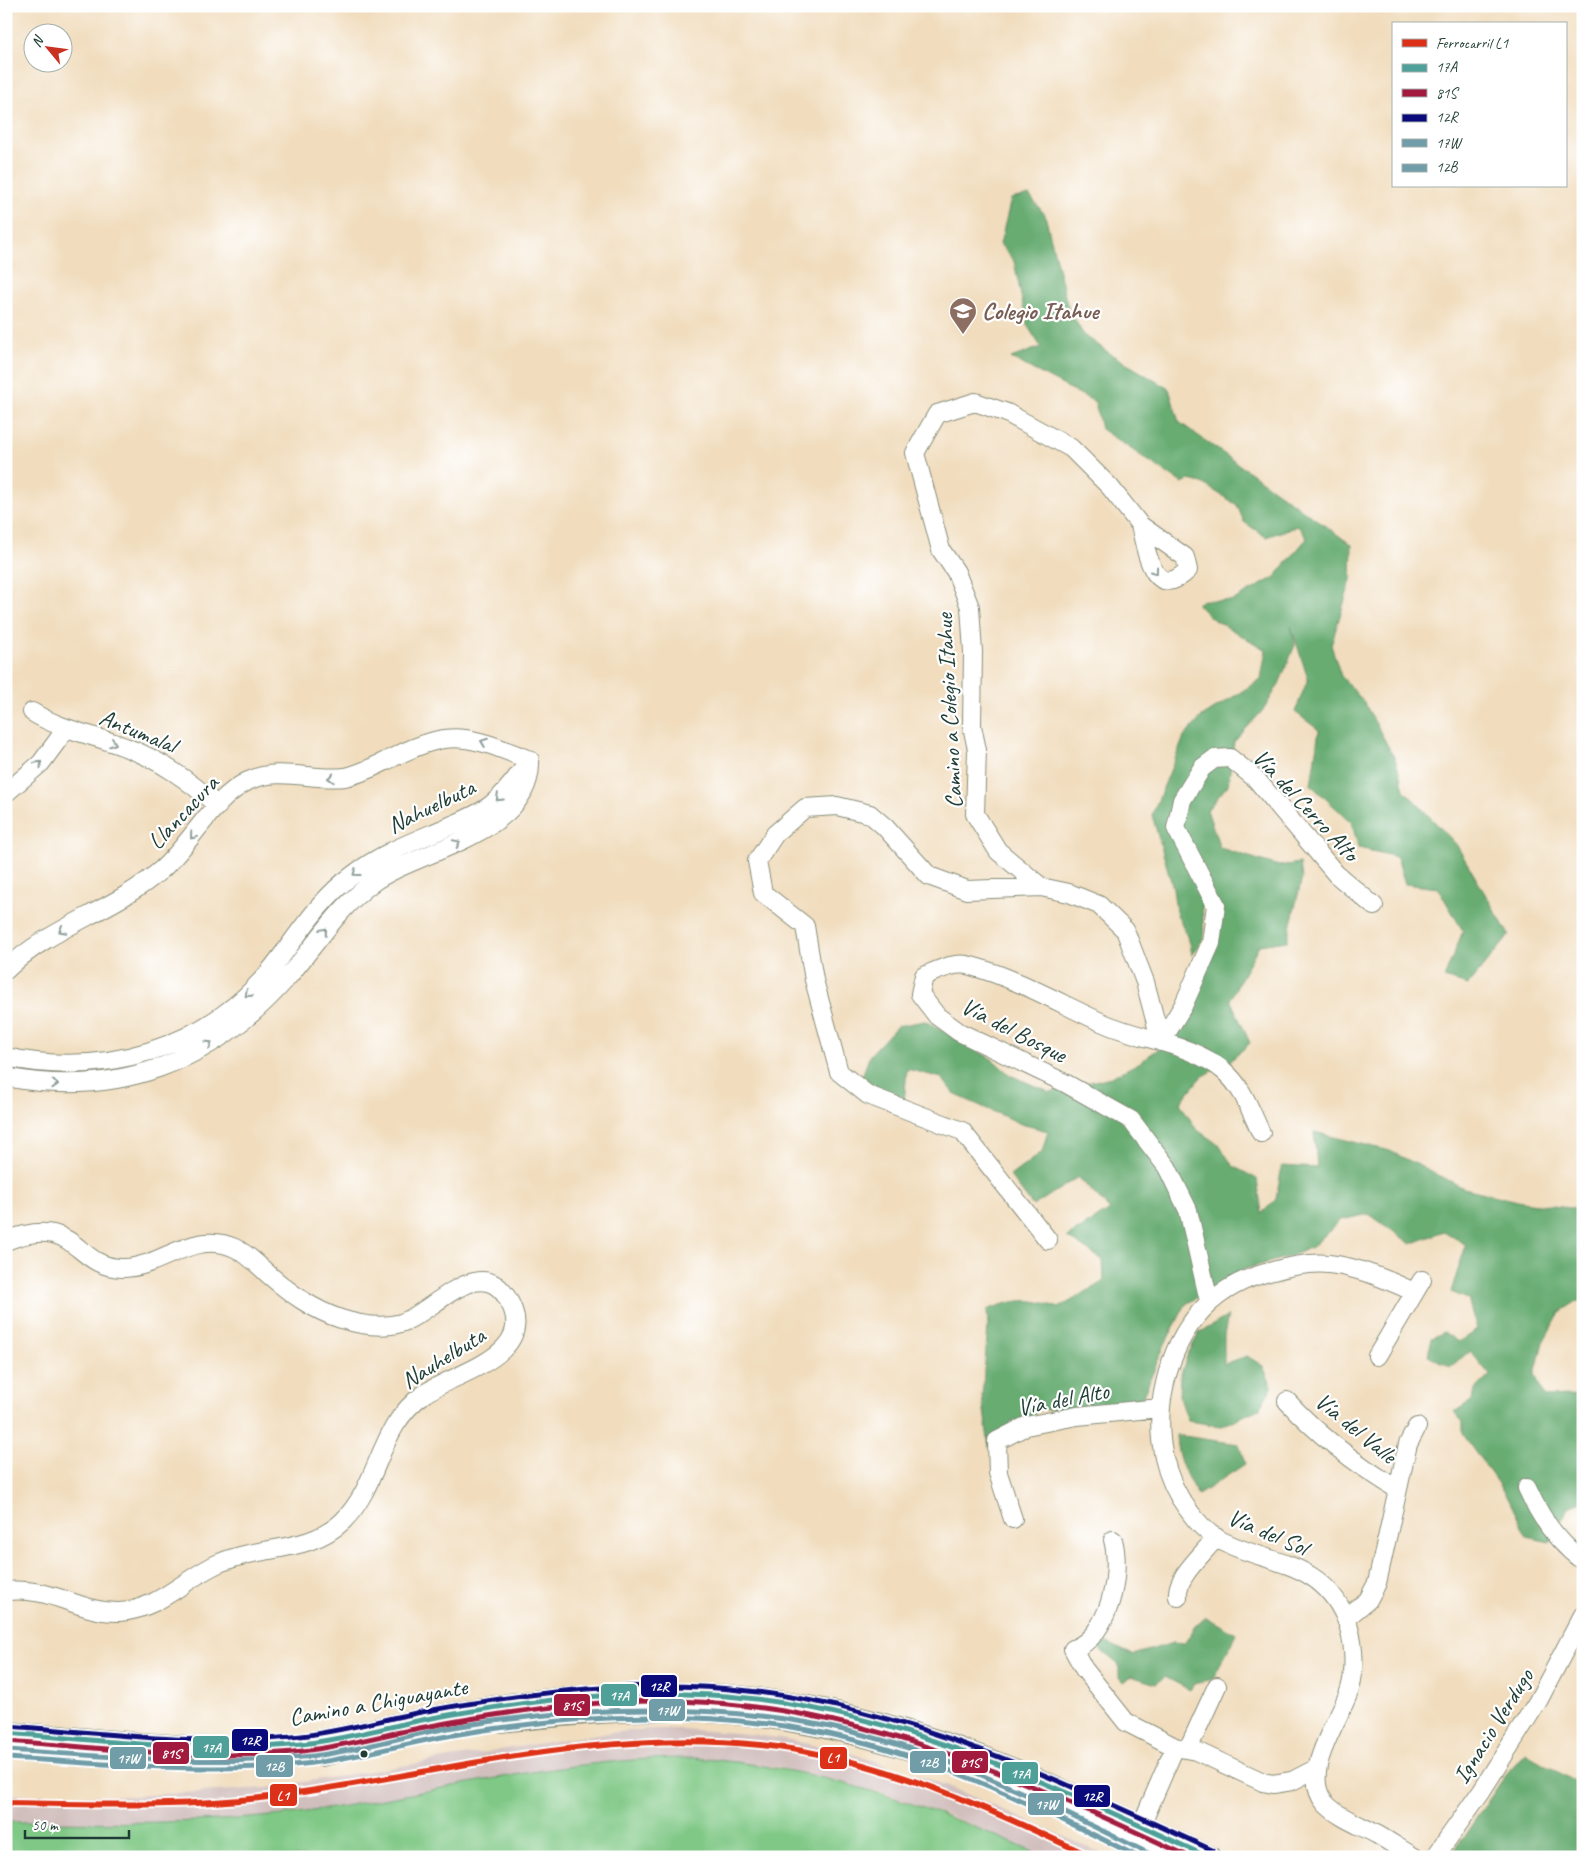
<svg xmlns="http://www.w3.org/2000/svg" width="1589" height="1863" viewBox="0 0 1589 1863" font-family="Caveat,sans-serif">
	<rect width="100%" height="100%" fill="#fff"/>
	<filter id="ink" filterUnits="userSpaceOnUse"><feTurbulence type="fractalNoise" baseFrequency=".02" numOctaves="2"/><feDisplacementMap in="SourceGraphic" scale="10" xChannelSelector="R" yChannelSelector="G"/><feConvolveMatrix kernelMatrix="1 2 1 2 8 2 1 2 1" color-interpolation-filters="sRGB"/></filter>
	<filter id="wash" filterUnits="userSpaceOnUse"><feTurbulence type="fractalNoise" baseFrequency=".0096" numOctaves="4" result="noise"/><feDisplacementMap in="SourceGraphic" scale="20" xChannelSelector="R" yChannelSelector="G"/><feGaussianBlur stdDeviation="1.12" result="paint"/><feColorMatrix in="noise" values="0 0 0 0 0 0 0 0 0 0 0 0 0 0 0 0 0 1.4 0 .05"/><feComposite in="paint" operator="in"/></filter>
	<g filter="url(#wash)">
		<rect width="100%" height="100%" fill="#f1ddbe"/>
		<!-- industrial -->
		<path fill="#d1bfbe" d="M650,1729h32l68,5 36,5 67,15 95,32 162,71h-66l-89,-39 -75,-26 -103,-25 -84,-9 -52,1 -53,5 -269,46 -65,8 -78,5 -170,-1v-27l125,1 136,-8 330,-54z"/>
		<!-- green -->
		<path fill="#7fc885" stroke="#4f825c" d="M693,1758c124,8 239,48 351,99h-1038v-35c105,0 210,4 313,-12 124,-19 248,-53 374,-52z"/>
		<!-- forest -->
		<path fill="#67ac72" stroke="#437453" d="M1029,195l16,20 23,93 15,26 26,19 60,36 10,33 173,123 -1,35 -20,65 10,31 23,26 32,59 8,29 52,54 53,91 -41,50 -24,-7 19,-47 -25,-43 -33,-4 -8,-27 -38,-9 -8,-26 -40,-37 8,-55 -24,-18 13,-33 -17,-53 4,19 -16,39 -15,25 -30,33 -6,43 -21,25 13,38 59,18 21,-3 2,15 -15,63 -28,4 -29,54 20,44 -21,19 -29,16 -20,25 16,26 23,16 14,21 24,13 5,34 14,-14 6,-33 35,2 -3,-36 76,19 74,37 58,14 47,6 14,-1v94h-6l-17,11 -17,30 -8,32 9,23 28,-1 11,-4v110l-13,4 -20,36 -23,-5 -19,-39 -45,-64v-12l-9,-10 19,-12 2,-10 15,-15 -20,-24 -20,16 -22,-12 4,-17 12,-6 14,10 19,-12 -9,-31 -17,-7 15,-47 -22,-14 -33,13 -42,-30 -28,6 -29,27 -24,10 -43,12 -59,35 -21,40 -25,59 -101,7 -24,20 -10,19 -16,-2 -7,-51 6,-69 -1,-17c28,-11 43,-13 72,-2l45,-27 -1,-21 -36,-23 43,-27 -32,-33 -45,29 -23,-30 32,-24 6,-21 -27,-7 -67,-30 -12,-16 -35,-9 -4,45 -42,-35 9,-24 27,-29 28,-5 67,38 18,16 39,17 62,-15 28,-14 27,-20 23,-28 5,-25 14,-28v-86l-6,26 2,36 -12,18 -2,-13 -14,-31 -3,-24 -21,-73 32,-78 18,-20 59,-38 5,-29 -56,-33 -13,-13 6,-4 29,1 43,-24 32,-39 -9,-12 -32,11 -22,-15 -7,-17 -35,-22 -13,-3 -7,3 -81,-54 -6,-27 -84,-44 30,-11 -14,-22 -13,-64 -14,-17 11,-45z
			M1228,1316l-4,19v29l23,-8 16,10 9,21 -13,22 -38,17 -33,-5 -9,-26 1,-18 7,-21 12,-23z
			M1176,1435l63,9 6,20 -47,31c-13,-20 -21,-36 -22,-60z
			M1206,1617l30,17 -23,45 -19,5 -4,6 -25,-13 -9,7 -25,-8 -8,6 -4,-4v-13l-26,-21 2,-7 38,18 40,-12 11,1 12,-18z
			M1525,1753l58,33v71h-133l57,-84z"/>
	</g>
	<g filter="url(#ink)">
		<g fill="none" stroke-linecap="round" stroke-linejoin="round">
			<!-- minor casing -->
			<g stroke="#888d79" stroke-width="20">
				<path id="minor" d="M32,712c29,18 62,23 93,35 36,13 64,34 93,59
					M6,793l35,-30 25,-34
					M1041,887l-43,-36 -23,-37 2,-64 -5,-24 1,-74 -3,-45 -14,-35 -15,-22 -26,-97 22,-39 38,-12 32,11 64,35 39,39 30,38 45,32 3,13c-35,34 -42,-21 -48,-45
					M6,970c45,-44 108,-59 155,-100 31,-27 50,-70 87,-89 31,-15 65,0 97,-4 17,-3 34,-13 49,-20 60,-30 77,-20 136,3
					M1161,1042l22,-36 28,-63 5,-38 -40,-77 6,-28 20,-32 12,-9 16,-1 26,21 80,95 38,32
					M6,1057c97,21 198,-8 263,-85 27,-33 49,-72 84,-97 27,-21 59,-33 90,-46 15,-7 31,-12 45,-22 16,-11 28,-29 40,-44
					M6,1077c110,22 208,-15 281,-99 28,-32 50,-69 85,-95 46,-34 161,-48 158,-123
					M1048,1240l-86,-109 -94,-36 -29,-23 -25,-92 -9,-54 -42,-33 -6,-32 18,-27 30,-26 32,-2 33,8 15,13 44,49 38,14 74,-3 28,6 30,12 26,25 20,52 16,60
					M6,1241c73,-29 67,28 118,27 39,-1 69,-39 111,-20 13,6 23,17 33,26 22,19 45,36 73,45 19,6 40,10 60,4 32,-10 81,-75 109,-20 27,53 -56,70 -86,91 -47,33 -43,89 -81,127 -34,33 -85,24 -126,43 -33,15 -59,46 -98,48 -40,1 -67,-26 -113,-21
					M1209,1301l-21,-91 -21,-43 -36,-47 -66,-37 -106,-51 -22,-16 -17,-22 4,-18c14,-6 32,-15 47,-10 45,12 88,37 130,56 39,18 90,21 123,49 19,16 27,41 37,62
					M1377,1356l45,-76
					M1287,1401c33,36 69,63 110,88
					M1527,1488c13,29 30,54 56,73
					M1013,1519l-15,-46 -1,-32 29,-15 51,-10 83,-8
					M1113,1540c9,33 -4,97 -40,109l11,20 42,53 49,25 21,4 67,31 10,2 19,-3 25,-13
					M1178,1597c-3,-20 26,-43 38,-60
					M1346,1618l22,-18 9,-17 31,-139 9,-17
					M1188,1749l29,-63
					M1141,1826l34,-79
					M1414,1857c-12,-7 -24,-15 -36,-22 -18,-10 -39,-17 -53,-32 -26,-30 15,-83 25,-114 6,-21 4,-50 -4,-70 -25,-61 -81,-54 -128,-80 -16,-9 -28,-26 -38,-41 -21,-35 -24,-77 -15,-115 14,-59 48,-98 108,-112 18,-5 37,-9 56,-7 29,3 59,16 85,28
					M1435,1857l47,-67 56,-89 45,-86"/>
			</g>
			<!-- major casing -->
			<g stroke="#888d79" stroke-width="24">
				<path id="major" d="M500,1721c61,-6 123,-13 185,-11 109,3 211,29 312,70 54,22 106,52 160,77
					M6,1733c95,6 191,21 286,12 43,-4 85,-17 128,-25 106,-21 219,-33 327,-22 169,18 310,90 462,159
					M6,1750l170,10
					M321,1755l85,-19"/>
			</g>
			<!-- minor -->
			<use href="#minor" stroke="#fff" stroke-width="18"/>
			<!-- major -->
			<use href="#major" stroke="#fff" stroke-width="21"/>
			<!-- bus-1 casing -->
			<g stroke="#fff" stroke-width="9">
				<path id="bus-1" d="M6,1733c95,7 190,20 285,12 48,-4 94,-18 141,-27 103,-19 210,-31 315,-20 164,18 313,91 461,159"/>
			</g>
			<!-- bus-2 casing -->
			<g stroke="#fff" stroke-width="9">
				<path id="bus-2" d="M6,1741c95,6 191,20 287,11 45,-4 88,-17 132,-25 105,-20 215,-34 322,-21 158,18 301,85 443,151"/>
			</g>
			<!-- bus-3 casing -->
			<g stroke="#fff" stroke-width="9">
				<path id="bus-3" d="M7,1726c94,6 190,21 285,11 46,-4 90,-18 135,-26 105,-19 215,-33 322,-20 165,19 314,91 463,159"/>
			</g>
			<!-- bus-4 casing -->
			<g stroke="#fff" stroke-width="9">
				<path id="bus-4" d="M6,1750c99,6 198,16 297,7 53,-5 104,-23 157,-31 107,-17 218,-22 325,-7 140,20 247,78 371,138"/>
			</g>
			<!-- bus-5 casing -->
			<g stroke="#fff" stroke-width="9">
				<path id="bus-5" d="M6,1758c99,5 199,16 298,6 52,-5 103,-22 155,-30 107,-18 218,-23 325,-8 132,19 238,74 355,131"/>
			</g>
			<!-- bus-1 -->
			<use href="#bus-1" stroke="#4ea098" stroke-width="5"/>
			<!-- bus-2 -->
			<use href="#bus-2" stroke="#a31a3f" stroke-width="5"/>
			<!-- bus-3 -->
			<use href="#bus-3" stroke="#0a0a7a" stroke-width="5"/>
			<!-- bus-4 -->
			<use href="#bus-4" stroke="#709da8" stroke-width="5"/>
			<!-- bus-5 -->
			<use href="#bus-5" stroke="#709da8" stroke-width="5"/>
			<!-- rail-1 casing -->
			<g stroke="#fff" stroke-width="10">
				<path id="rail-1" d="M6,1803c87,1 176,5 262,-6 165,-21 326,-70 493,-52 117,12 226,63 331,112"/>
			</g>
			<!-- rail-1 -->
			<use href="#rail-1" stroke="#dd3018" stroke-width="6"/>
		</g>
		<!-- one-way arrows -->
		<defs><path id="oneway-chevron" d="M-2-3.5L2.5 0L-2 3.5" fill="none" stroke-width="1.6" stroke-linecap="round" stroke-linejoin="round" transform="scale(1.25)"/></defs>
		<g stroke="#8f9e9a">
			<use href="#oneway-chevron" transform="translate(1155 571) rotate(54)"/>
			<use href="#oneway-chevron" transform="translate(484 742) rotate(-159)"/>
			<use href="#oneway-chevron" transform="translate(113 743) rotate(19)"/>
			<use href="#oneway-chevron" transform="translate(39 764) rotate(-47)"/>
			<use href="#oneway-chevron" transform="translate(331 778) rotate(177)"/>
			<use href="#oneway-chevron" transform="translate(499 798) rotate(136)"/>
			<use href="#oneway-chevron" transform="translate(193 836) rotate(129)"/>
			<use href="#oneway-chevron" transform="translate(457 843) rotate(-26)"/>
			<use href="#oneway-chevron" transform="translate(356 873) rotate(144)"/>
			<use href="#oneway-chevron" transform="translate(62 930) rotate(152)"/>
			<use href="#oneway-chevron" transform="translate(324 931) rotate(-50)"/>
			<use href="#oneway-chevron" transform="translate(248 994) rotate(137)"/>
			<use href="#oneway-chevron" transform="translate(209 1044) rotate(-32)"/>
			<use href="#oneway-chevron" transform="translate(55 1084) rotate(2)"/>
		</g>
	</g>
	<!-- icons -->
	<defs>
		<g id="school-pin" transform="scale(1.4375)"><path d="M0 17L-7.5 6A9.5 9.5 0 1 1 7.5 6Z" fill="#8d6e63" stroke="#fff"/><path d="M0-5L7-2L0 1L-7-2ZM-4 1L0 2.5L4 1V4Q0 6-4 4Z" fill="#fff"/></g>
	</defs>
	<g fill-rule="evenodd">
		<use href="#school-pin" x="963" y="311"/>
	</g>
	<!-- markers -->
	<circle fill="#1f3d34" stroke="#fff" stroke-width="2" cx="364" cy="1754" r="4.5"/>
	<g text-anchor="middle" stroke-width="4.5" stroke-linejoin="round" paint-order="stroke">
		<!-- education labels -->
		<g font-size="24" font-weight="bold" fill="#785e54" stroke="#fff" text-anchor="start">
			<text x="982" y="319">Colegio Itahue</text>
		</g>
		<!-- street labels -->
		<g font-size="24" fill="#1f3d34" stroke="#fff">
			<text transform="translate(949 711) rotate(-93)" y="8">Camino a Colegio Itahue</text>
			<text transform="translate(138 731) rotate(22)" y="8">Antumalal</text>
			<text transform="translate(1306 805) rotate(47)" y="8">Vía del Cerro Alto</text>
			<text transform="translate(431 806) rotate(-26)" y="8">Nahuelbuta</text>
			<text transform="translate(183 812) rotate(-47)" y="8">Llancacura</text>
			<text transform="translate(1014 1030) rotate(27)" y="8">Vía del Bosque</text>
			<text transform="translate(443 1358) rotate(-32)" y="8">Nauhelbuta</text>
			<text transform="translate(1063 1399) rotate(-11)" y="8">Vía del Alto</text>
			<text transform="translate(1356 1428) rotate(39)" y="8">Vía del Valle</text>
			<text transform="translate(1268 1532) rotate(23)" y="8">Vía del Sol</text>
			<text transform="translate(378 1702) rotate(-10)" y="8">Camino a Chiguayante</text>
			<text transform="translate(1493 1726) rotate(-58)" y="8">Ignacio Verdugo</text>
		</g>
	</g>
	<g stroke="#fff" stroke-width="2">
		<rect x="640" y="1674" width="38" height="24" rx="5" fill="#0a0a7a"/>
		<rect x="600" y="1683" width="38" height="24" rx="5" fill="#4ea098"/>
		<rect x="553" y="1693" width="38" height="24" rx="5" fill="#a31a3f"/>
		<rect x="648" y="1698" width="38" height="24" rx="5" fill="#709da8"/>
		<rect x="231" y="1728" width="38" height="24" rx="5" fill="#0a0a7a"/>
		<rect x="192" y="1735" width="38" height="24" rx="5" fill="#4ea098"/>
		<rect x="152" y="1741" width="38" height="24" rx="5" fill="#a31a3f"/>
		<rect x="819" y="1746" width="29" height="24" rx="5" fill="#dd3018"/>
		<rect x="109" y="1746" width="38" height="24" rx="5" fill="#709da8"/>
		<rect x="951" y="1750" width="38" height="24" rx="5" fill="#a31a3f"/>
		<rect x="909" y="1750" width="38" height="24" rx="5" fill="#709da8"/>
		<rect x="255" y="1754" width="39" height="24" rx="5" fill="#709da8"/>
		<rect x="1001" y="1761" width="38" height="24" rx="5" fill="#4ea098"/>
		<rect x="269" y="1783" width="29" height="24" rx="5" fill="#dd3018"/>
		<rect x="1073" y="1784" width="38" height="24" rx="5" fill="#0a0a7a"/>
		<rect x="1027" y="1792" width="38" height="24" rx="5" fill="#709da8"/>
	</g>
	<g font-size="14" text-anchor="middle" font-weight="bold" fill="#fff">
		<text x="659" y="1691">12R</text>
		<text x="619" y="1700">17A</text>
		<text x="572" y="1710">81S</text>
		<text x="667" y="1715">17W</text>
		<text x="250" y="1745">12R</text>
		<text x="211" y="1752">17A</text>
		<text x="171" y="1758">81S</text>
		<text x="833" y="1762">L1</text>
		<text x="128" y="1763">17W</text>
		<text x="970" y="1767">81S</text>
		<text x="928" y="1767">12B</text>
		<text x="274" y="1771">12B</text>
		<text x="1020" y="1778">17A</text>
		<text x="283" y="1800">L1</text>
		<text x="1092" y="1801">12R</text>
		<text x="1046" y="1809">17W</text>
	</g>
	<!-- margin -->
	<rect width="1589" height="1863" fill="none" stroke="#fff" stroke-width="25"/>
	<!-- legend -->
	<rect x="1392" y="22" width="175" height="165" fill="#ffffff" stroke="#a5b1ae"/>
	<rect x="1402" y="39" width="25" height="8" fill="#dd3018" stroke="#a5b1ae"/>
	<text x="1436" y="48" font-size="15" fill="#1f3d34">Ferrocarril L1</text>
	<rect x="1402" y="64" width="25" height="8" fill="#4ea098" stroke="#a5b1ae"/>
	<text x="1436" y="72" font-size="15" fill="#1f3d34">17A</text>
	<rect x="1402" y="89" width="25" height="8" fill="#a31a3f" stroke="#a5b1ae"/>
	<text x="1436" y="98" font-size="15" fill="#1f3d34">81S</text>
	<rect x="1402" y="114" width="25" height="8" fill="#0a0a7a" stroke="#a5b1ae"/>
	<text x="1436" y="122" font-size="15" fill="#1f3d34">12R</text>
	<rect x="1402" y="139" width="25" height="8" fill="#709da8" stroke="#a5b1ae"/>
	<text x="1436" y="148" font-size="15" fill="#1f3d34">17W</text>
	<rect x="1402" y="164" width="25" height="8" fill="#709da8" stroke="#a5b1ae"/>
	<text x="1436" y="172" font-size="15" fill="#1f3d34">12B</text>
	<!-- north arrow -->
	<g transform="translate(48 48) rotate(299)"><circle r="24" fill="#ffffff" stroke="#a5b1ae"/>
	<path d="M0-4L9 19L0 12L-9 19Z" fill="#c8321e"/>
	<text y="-8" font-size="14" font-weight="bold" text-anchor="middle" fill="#1f3d34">N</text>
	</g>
	<!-- scale -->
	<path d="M25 1830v8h104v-8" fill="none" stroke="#1f3d34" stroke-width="2.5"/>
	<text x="32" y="1830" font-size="15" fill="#1f3d34" stroke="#ffffff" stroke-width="4" paint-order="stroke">50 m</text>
</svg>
